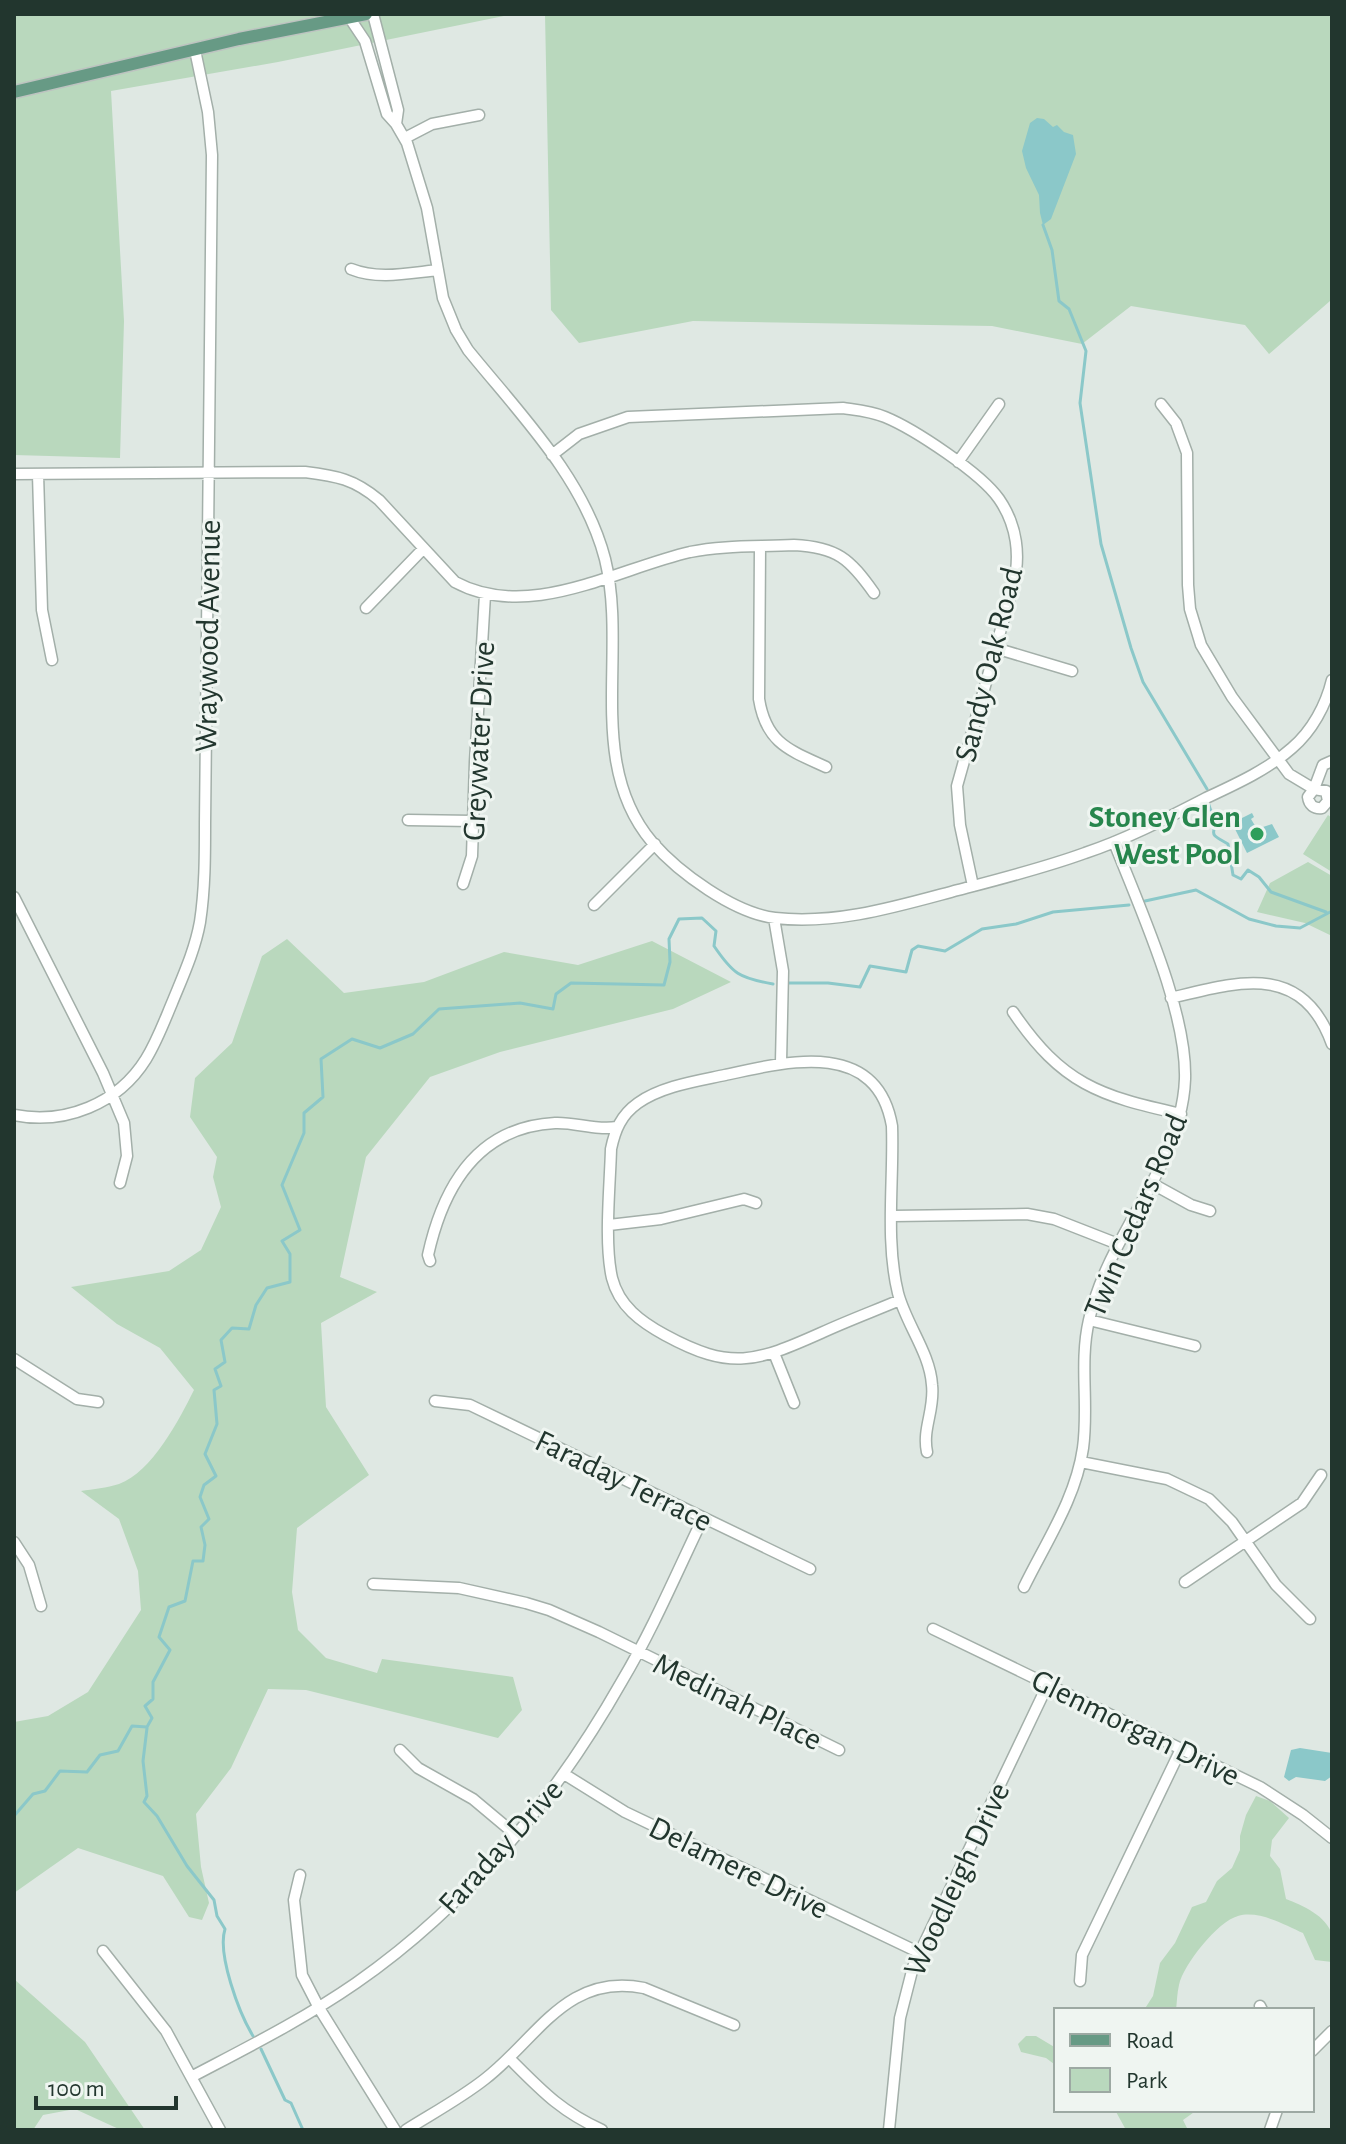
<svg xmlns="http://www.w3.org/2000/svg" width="1346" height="2144" viewBox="0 0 1346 2144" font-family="'Alegreya Sans',sans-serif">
	<rect width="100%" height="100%" fill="#dfe8e3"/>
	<!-- green -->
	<path fill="#b9d8bd" d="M14,14h500l-236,48 -167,29 13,230 -4,137 -106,-3z
		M545,14h787v288l-2,-1 -61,53 -24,-29 -114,-19 -49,38 -90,-18 -299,-5 -114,22 -28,-33z
		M1328,815l4,3v54l-29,-18z
		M1308,862l24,14v60l-27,-13 -48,-11 13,-29z
		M287,939l57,54 80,-11 80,-30 74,13 74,-24 79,41 -58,27 -173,43 -70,25 -64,80 -26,120 37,15 -56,31 5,84 43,68 -72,53 -5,64 6,38 28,28 51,15 5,-14 131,18 9,33 -24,28 -192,-48 -38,-1 -37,79 -35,46 5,53 8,36 -7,17 -13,-3 -26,-41 -85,-28 -64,45v-171l34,-6 40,-24 53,-82 -3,-39 -19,-52 -38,-28c12,-2 26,-3 38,-7 33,-12 60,-64 75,-94l-34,-42 -43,-24 -46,-37 98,-16 32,-21 20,-43 -8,-30 4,-20 -27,-40 5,-39 37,-35 30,-87z
		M1256,1796l14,5 19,17 -17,22 -2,16 10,13 6,30c16,6 41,17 46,36 2,8 0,19 0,27l-17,-2 -12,-27c-18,-8 -44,-23 -65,-17 -20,5 -55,49 -59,69 -2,8 -2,17 -3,25h-32l9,-14 7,-33 15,-20 17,-36 14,-5 11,-21 15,-13 8,-18v-14l6,-21z
		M14,1979l71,63 60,88h-24l-46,-21 -32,6 -10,15h-19z
		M1026,2036h10l20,12v37l-2,-21 -8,-6 -25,-6 -3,-8z
		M1115,2110h82l-14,10 5,10h-62z"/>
	<!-- water -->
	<path fill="#8bc8c9" d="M1037,118l7,1 9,8 4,-2 7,7 9,3 3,19 -25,65 -8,6 -3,-12 -1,-18 -13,-27 -4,-17 8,-28z
		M1252,813l2,4 -3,2 6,10 15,-5 7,13 -32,16 -15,-30z
		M1300,1748l32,5v23l-7,5 -29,-4 -7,4 -5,-4 7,-27z"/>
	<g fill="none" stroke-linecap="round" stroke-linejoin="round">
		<!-- stream -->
		<path stroke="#8bc8c9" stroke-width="3" d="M1043,225l9,25 7,51 10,8 17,42 -6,52 21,141 30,104 12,34 64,107
			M1209,805c1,5 4,9 5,13 3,19 -9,13 14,26l5,31 8,4 7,-9 11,7 12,15 55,20
			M1145,901l51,-11 53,29 27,7 24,2 32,-17
			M789,983h39l32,4 10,-21 36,6 6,-22 6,-4 27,5 37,-22 34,-5 37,-12 76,-7
			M147,1728l-4,33 4,35 -3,6 13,14 30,50 27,34 3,16 8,13c-8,25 14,84 28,107
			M14,1816l19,-22 12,-3 15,-20 27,1 13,-17 18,-4 14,-25 15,1 5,-9 -7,-12 8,-7v-17l17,-32 -11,-13 10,-30 16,-6 8,-40h10l2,-16 -4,-18 8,-8 -9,-22 4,-12 12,-9 -11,-22 12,-30 -3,-34 7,-4 -6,-17 10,-7 -4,-22 11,-12 17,1 7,-24 11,-17 23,-6v-28l-8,-13 18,-11 -18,-45 22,-52v-20l19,-16 -2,-38 31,-20 28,9 33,-14 26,-25 81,-6 33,6 3,-15 15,-11 93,2 6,-23 -1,-23 10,-20 23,-1 14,13 -2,15c19,28 25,32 59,38
			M261,2049l24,51 6,3 12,27"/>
		<!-- minor casing -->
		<g stroke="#a3afa9" stroke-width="13">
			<path id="minor" d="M373,14l25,96 -2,14
				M349,17l16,24 22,73 9,10 11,19 20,65 16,90 13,32 12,20c51,63 116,128 137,209 23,93 -20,204 47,283 27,31 82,71 123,76 62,7 123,-12 183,-28 42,-11 86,-22 127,-37 42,-14 82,-35 121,-55 30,-14 61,-28 86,-50 20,-17 34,-43 40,-68
				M405,138l27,-14 47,-9
				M351,269c27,11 58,4 87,1
				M1161,404l15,19 11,30 1,132 2,24 11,36 31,52 57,77 25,15 -6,8c1,8 6,12 14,11l6,-7 -2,-10 -12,-2 9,-24 9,-4
				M552,455l27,-21 49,-17 215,-9c14,2 28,3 42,9 29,12 96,56 114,82 18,26 22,57 14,87l-56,200 3,39 13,61
				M958,462l41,-58
				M14,474l291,-2c32,4 49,7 74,28l76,82c74,40 161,-13 235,-30 34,-7 70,-5 104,-7 43,2 56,14 80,48
				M38,474l4,136 10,50
				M760,547l-1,152c7,44 30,51 67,68
				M366,608l57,-59
				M995,648l77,23
				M408,820l65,1
				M463,884l9,-28 3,-94 10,-167
				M14,897l89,176 21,50 3,33 -7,27
				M594,905l61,-61
				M774,918l9,53 -2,91
				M1171,998c66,-16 131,-37 161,46
				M1013,1012c49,72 86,84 168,102
				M14,1115c51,10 104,-11 132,-56 11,-18 18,-37 26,-56 11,-27 23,-53 28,-81 5,-33 5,-66 5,-98l7,-669 -4,-43 -13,-62
				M1151,1183l40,22 19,6
				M893,1216l134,-2 27,5 64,25
				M609,1225l52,-6 83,-20 12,4
				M430,1261l-2,-6c15,-68 49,-128 127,-132 21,-1 41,8 62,4
				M900,1300c-26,11 -53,21 -79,33 -65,29 -90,38 -156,2 -24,-13 -46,-29 -53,-57 -8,-35 -2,-91 -1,-129 4,-19 10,-34 27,-46 24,-17 59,-22 87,-28 63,-14 152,-36 167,51 2,54 -7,114 6,167 8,31 32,60 34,92 3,24 -10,44 -5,67
				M1089,1320l106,26
				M774,1353l20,50
				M14,1359l63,40 21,3
				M435,1401l35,4 340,164
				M1081,1462l86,17 42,20 23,23 44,63 34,34
				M14,1542l15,23 12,41
				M1185,1582l117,-79 19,-28
				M373,1584l86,4 67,15 23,7 50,22 240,118
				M1024,1587c22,-45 52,-89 59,-139 6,-43 -4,-85 6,-128 13,-58 49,-106 74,-159 12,-26 21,-53 22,-82 2,-69 -46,-172 -71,-237
				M933,1629l327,158 43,28 29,23
				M400,1750l18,18 55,31 43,36
				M564,1774l61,38 293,140
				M300,1875l-6,25 8,75 17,33 76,122
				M103,1951l63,80 54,99
				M1080,1981l2,-26 99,-206
				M1260,2006l2,4
				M1312,2051l20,-20
				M509,2058c32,32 51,53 93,72
				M193,2076c55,-29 111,-57 163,-93 112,-78 199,-184 266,-302 31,-52 55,-109 81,-163
				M406,2130c27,-17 55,-32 79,-51 52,-40 82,-107 159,-91l90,37
				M889,2130l11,-112 13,-51 135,-283
				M1270,2130l7,-20"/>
		</g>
		<!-- major casing -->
		<g stroke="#bdc3c0" stroke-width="15">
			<path id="major" d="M14,92l225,-53 127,-25"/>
		</g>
		<!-- minor -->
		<use href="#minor" stroke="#fff" stroke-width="10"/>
		<!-- major -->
		<use href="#major" stroke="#679a85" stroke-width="12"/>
	</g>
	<!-- markers -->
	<circle fill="#2e9e5b" stroke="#eff5f1" stroke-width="3" cx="1257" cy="834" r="8"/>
	<g text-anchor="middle" stroke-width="6" stroke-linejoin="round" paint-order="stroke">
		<!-- street labels -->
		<g font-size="32" fill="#22362e" stroke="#eff5f1">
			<text transform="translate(207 636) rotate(-89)" y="11">Wraywood Avenue</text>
			<text transform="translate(988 664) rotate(-76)" y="11">Sandy Oak Road</text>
			<text transform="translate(478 741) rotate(-87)" y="11">Greywater Drive</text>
			<text transform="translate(1135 1215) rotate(-67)" y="11">Twin Cedars Road</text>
			<text transform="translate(624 1480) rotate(26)" y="11">Faraday Terrace</text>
			<text transform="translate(738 1701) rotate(26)" y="11">Medinah Place</text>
			<text transform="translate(1136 1727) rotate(26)" y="11">Glenmorgan Drive</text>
			<text transform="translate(500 1846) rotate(-48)" y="11">Faraday Drive</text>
			<text transform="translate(739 1867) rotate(26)" y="11">Delamere Drive</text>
			<text transform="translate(956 1879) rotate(-65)" y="11">Woodleigh Drive</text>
		</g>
		<!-- leisure labels -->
		<g font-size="32" font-weight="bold" fill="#27864d" stroke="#eff5f1" text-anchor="end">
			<text x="1241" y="827">Stoney Glen<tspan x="1241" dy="37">West Pool</tspan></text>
		</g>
	</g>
	<!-- border -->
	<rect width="1346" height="2144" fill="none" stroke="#22362e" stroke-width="32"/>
	<!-- legend -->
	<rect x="1054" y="2008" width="260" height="104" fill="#eff5f1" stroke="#9da9a3" stroke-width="2"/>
	<rect x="1070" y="2034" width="40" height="12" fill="#679a85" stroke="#9da9a3" stroke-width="2"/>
	<text x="1126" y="2048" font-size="24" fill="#22362e">Road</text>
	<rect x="1070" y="2068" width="40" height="24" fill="#b9d8bd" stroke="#9da9a3" stroke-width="2"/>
	<text x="1126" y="2088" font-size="24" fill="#22362e">Park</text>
	<!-- scale -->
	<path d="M36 2096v12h140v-12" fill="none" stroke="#22362e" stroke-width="4"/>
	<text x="48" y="2096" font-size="24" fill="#22362e" stroke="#eff5f1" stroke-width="6" paint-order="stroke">100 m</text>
</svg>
